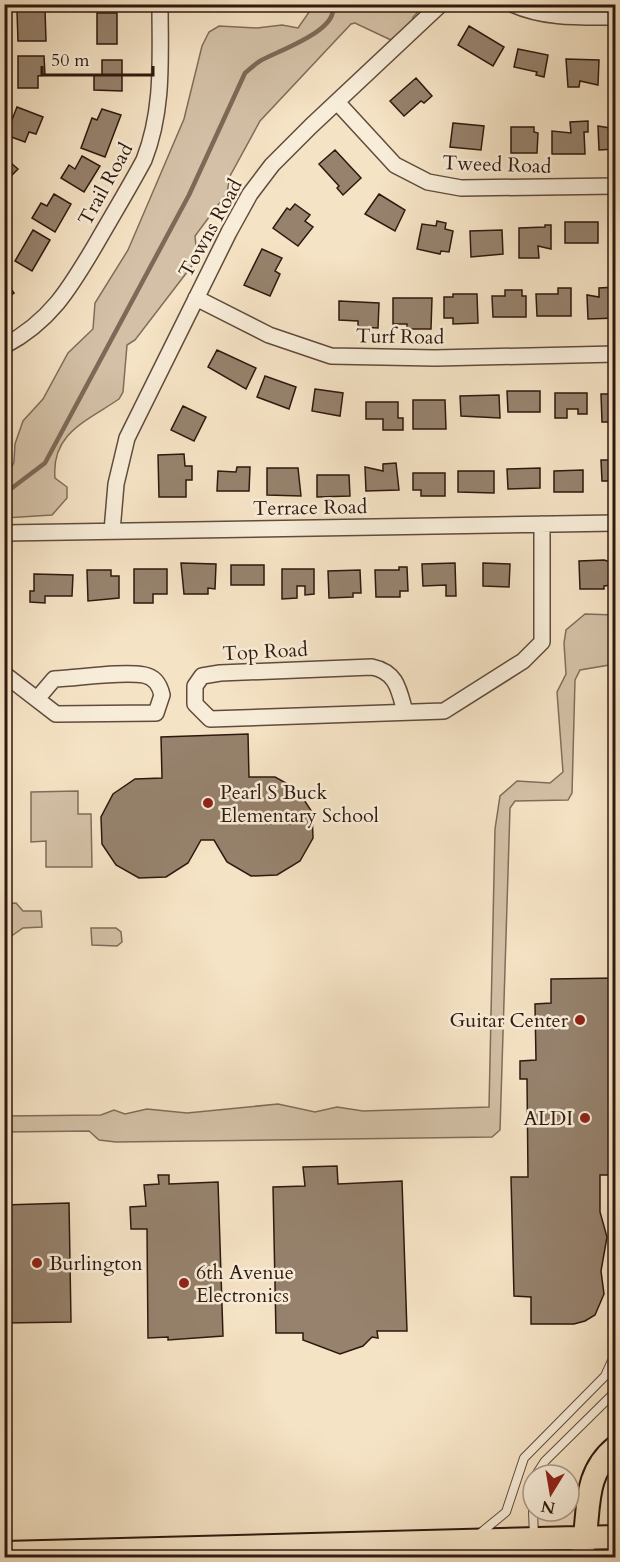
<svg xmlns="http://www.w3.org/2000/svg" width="620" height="1562" viewBox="0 0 620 1562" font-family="Cardo,serif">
	<rect width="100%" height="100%" fill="#f5e3c5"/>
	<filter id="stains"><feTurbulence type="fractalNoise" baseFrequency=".00333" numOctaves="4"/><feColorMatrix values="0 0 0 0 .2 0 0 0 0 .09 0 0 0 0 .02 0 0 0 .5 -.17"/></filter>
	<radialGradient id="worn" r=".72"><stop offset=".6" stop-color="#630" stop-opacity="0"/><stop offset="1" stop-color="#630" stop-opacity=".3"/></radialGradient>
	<!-- green -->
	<path fill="#d3c0a6" stroke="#816c5a" stroke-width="1.5" d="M314,5h111l-12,12 -1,5 -21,18 -36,-17 -4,1 -91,97 -30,55 -3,17 -32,43 2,20 -3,7 -59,77 -8,5 -4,47 -4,7c-32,22 -68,34 -64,79l12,9v11l-15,17 -47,3v-36l9,-20 1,-18 8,-23 20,-22 25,-46 25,-24 2,-26 33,-53 18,-42 38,-89 18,-73 7,-14 10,-6 38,2 25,-3 16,3z
		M8,400l3,21 -6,43v-63z
		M585,614l30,1v49l-35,6 -5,10 -3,113 -4,7 -53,1 -5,7 -10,322 -8,7 -376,5 -17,-2 -10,-9 -84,1v-16l96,-1 13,-5 11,4 22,-5 40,4 91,-9 37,8 22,-5 26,4 126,-4 6,-278 5,-33 17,-15 33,2 13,-11 -6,-80 9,-18 -2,-31 2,-13z
		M78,791v23h13l1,53h-46v-26l-15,1v-50z
		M16,903l7,8h18l1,16 -19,1 -13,9 -5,-2v-31z
		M91,928h25l5,4 1,10 -5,4 -25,-1z"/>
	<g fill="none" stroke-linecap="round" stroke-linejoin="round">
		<!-- stream -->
		<path stroke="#7e6857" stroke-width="4.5" d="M4,494l41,-31 144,-268 56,-122c5,-4 10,-9 15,-12 17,-10 82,-31 72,-57"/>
	</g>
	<!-- building -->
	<path fill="#96826d" stroke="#2f180e" stroke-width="1.5" d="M27,5h9v5h9l1,31h-28l-1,-30h10z
		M97,13h20v31h-20z
		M469,26l35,21 -11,19 -35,-21z
		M518,49l30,6 -4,22 -8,-2 1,-3 -23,-5z
		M18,56h26l1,19 -7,1v12h-20z
		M566,59l33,1 -1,25 -18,-4 -1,6h-11z
		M102,60h20v31l-28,-1v-15h8z
		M416,78l16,18 -8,7 -3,-2 -17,15 -14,-15z
		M17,107l26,10 -7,17 -7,-2 -4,10 -19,-7z
		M102,109l19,6 -16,42 -24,-9 11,-30 5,2z
		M588,121v11h-4l1,22h-33v-23l19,2 -1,-11z
		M453,123l31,3 -3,24 -31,-3z
		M598,126l18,3v20l-17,1z
		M511,127h23v5l4,1 -1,20h-26z
		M335,150l26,28 -18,17 -6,-7 2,-2 -20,-22z
		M82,156l18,10 -16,26 -23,-14 8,-13 6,4z
		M4,157l14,12 -11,11 -3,-2z
		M54,194l17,10 -16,28 -23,-14 9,-15 6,3z
		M379,194l26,16 -10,21 -30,-17z
		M295,204l15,11 -5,6 8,6 -15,19 -25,-18 14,-20 3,2z
		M437,221l9,2 -1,6 8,2 -4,21 -8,-1 -1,3 -23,-5 5,-25 14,2z
		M565,222h33v21h-33z
		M545,225h6v24l-13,-3 1,12h-20v-30l26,-1z
		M33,230l17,10 -18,31 -17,-10z
		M502,230l1,24 -32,3 -1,-26z
		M262,249l20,9 -7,13 5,3 -10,22 -26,-11z
		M4,279l10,14 -10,7z
		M616,287v31l-28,1 -1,-24 12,2v-9z
		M558,288h13v28h-34l-1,-22h22z
		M505,290h17v6h4v21h-33l-1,-21h13z
		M453,294h24l1,29 -25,1v-6h-9v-21h9z
		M393,298h39l-1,31h-24v-5h-14z
		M339,301l40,2 -1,25 -20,-1v-6l-19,-1z
		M217,350l39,18 -10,21 -38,-22z
		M265,376l31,11 -7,22 -32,-12z
		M315,389l28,4 -3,23 -28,-5z
		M507,391h33v21h-32z
		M555,393h32v21h-9v-5h-11v9h-12z
		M601,394h15l-2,28h-12z
		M499,395l1,23 -39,-2 -1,-20z
		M413,400h32l1,29h-33z
		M366,402h32v16h5v12h-20v-11h-17z
		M183,406l23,11 -12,24 -23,-11z
		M184,454l1,12h7v14h-6v17h-27l-1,-42z
		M601,460h9v5l6,-1v17h-14z
		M396,463l3,27 -33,1 -1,-24 18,4v-7z
		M237,467h13l-1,24h-32l1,-20 18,1z
		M267,468h31l3,28 -34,-1z
		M540,468v20l-32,1 -1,-20z
		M583,470v22h-29v-21z
		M458,471h36v22l-36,-1z
		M413,473h32v23h-24v-6h-8z
		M317,475h32l1,21 -33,1z
		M604,560l7,2 1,23 -8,1v3h-24l-1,-28z
		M181,563l35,1 -1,25 -7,-1v6h-24z
		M455,563l1,33h-10v-11l-23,1 -1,-22z
		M483,563l27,1 -1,23 -26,-1z
		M231,565h33v20h-33z
		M399,567h8l1,24h-8v6h-24l-1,-27h24z
		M134,569h33v25h-14v9h-19z
		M282,569h32v25l-9,1v-9h-8v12l-15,1z
		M87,570h24v6h8v22l-31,3z
		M360,570l1,23h-8v4l-24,1 -1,-27z
		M34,574l39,1 -1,21h-27v7l-15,-1v-11h4z
		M248,734l1,43h26l22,12 15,23 1,26 -13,23 -23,14 -26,1 -24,-14 -13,-22h-13l-13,23 -22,14 -27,1 -23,-13 -14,-21 -1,-27 12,-23 22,-15 27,-1 -1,-41z
		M616,978v197h-16v37l7,25 -6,34 3,23 -9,21 -10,6 -11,3h-43v-27l-17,-1 -3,-119h17l-1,-98h-7v-18l16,-1 -1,-56 16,-1v-24z
		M337,1166l1,18 64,-3 5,150h-30l1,7 -6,-1 -9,9 -23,8 -37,-14v-7h-27l-3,-146 32,-1 -2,-19z
		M158,1175h11v9l49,-2 5,154 -55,4v-3l-20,1 -1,-109h-16l-1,-22 16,-1 -2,-21 15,-1z
		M69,1203l2,119 -67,1v-118z"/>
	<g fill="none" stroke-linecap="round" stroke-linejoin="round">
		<!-- lane casing -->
		<g stroke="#604b3c" stroke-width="10">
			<path id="lane" d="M536,1475l9,-14 71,-70
				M533,1511l1,25
				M478,1535l28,-23 18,-54 81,-82 11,-24"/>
		</g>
		<!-- street casing -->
		<g stroke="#604b3c" stroke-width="18">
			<path id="street" d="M512,4c33,15 69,13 104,13
				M337,102l58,63 33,17 33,6 155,-2
				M196,298l73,37 62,21 104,2 181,-4
				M4,346c47,-25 66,-58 92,-102 16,-28 33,-56 48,-84 20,-51 16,-102 16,-156
				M112,531l4,-47 11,-46 102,-206 21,-38 22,-29 39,-39 130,-122
				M4,533l612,-10
				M4,674l52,40 100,-1 6,-18c-2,-9 -7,-18 -18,-20 -23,-4 -65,3 -90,4l-17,20
				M405,712c-6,-22 -8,-40 -33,-45l-152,6 -18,3 -7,10v18l15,15 234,-8 79,-50 19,-19v-118"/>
		</g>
		<!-- primary casing -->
		<g stroke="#2f180e" stroke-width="26">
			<path id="primary" d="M4,1553l612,-16
				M581,1558c11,-41 -2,-81 35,-111"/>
		</g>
		<!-- lane -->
		<use href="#lane" stroke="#f8edd9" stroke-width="8"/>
		<!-- street -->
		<use href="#street" stroke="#f8edd9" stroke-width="15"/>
		<!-- primary -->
		<use href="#primary" stroke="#f5e3c5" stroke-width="22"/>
	</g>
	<!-- markers -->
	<g fill="#8f2418" stroke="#f8edd9" stroke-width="2">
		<circle cx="208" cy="803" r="6"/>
		<circle cx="580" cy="1020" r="6"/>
		<circle cx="585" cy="1118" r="6"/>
		<circle cx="37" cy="1263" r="6"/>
		<circle cx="184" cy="1283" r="6"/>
	</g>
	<g text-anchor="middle" stroke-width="5" stroke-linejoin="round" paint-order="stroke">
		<!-- street labels -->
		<g font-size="20" fill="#2f180e" stroke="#f8edd9">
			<text transform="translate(497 164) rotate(2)" y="7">Tweed Road</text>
			<text transform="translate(105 184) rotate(-61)" y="7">Trail Road</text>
			<text transform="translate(210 228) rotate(-61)" y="7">Towns Road</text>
			<text transform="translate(400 336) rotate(1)" y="7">Turf Road</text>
			<text transform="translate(310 507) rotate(-1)" y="7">Terrace Road</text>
			<text transform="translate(265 651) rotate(-3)" y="7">Top Road</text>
		</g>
		<!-- poi labels -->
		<g font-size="20" fill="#2f180e" stroke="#f8edd9" text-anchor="start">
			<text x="220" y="799">Pearl S Buck<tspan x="220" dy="23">Elementary School</tspan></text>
			<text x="568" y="1027" text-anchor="end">Guitar Center</text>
			<text x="573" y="1125" text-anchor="end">ALDI</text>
			<text x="49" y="1270">Burlington</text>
			<text x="196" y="1279">6th Avenue<tspan x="196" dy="23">Electronics</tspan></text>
		</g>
	</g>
	<!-- margin -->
	<rect width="620" height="1562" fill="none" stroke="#f5e3c5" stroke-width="24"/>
	<rect x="6" y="6" width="608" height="1550" fill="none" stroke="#2f180e" stroke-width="3"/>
	<rect x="12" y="12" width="596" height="1538" fill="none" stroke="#2f180e" stroke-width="1.5"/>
	<!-- north arrow -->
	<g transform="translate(551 1493) rotate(191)"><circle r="28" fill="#f8edd9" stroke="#a89888" stroke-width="1.5"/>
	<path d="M0-4.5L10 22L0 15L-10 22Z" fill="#8f2418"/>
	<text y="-9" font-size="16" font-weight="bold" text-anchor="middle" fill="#2f180e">N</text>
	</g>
	<!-- scale -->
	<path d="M42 66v9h111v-9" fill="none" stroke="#2f180e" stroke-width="3"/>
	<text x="51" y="66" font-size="18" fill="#2f180e" stroke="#f8edd9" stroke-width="4.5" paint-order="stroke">50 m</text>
	<rect width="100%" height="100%" filter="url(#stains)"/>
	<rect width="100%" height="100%" fill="url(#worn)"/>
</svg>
